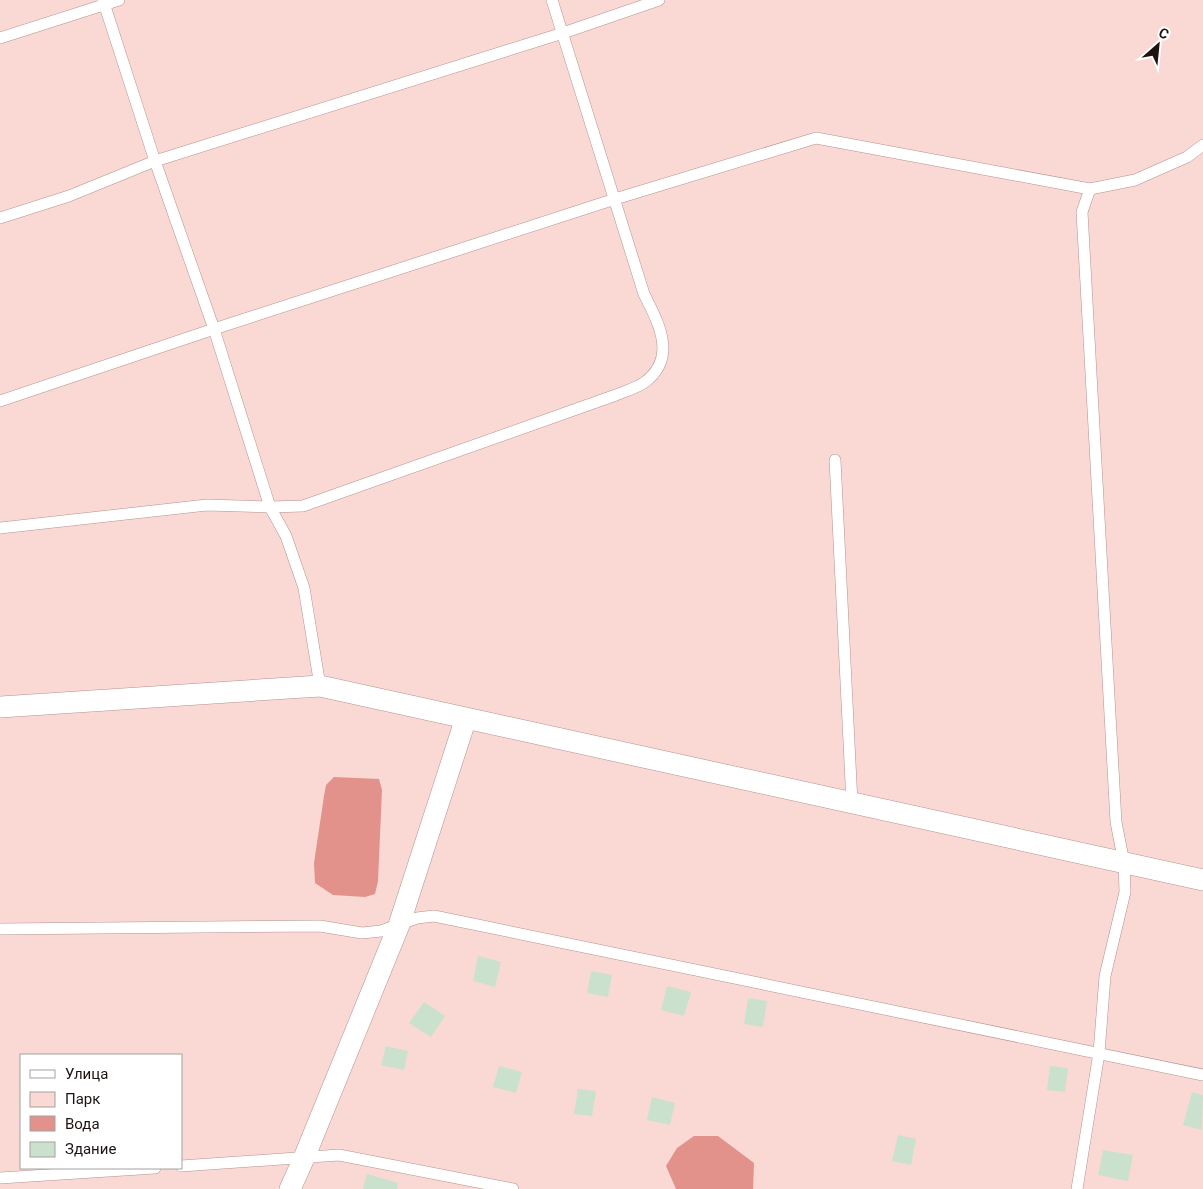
<svg xmlns="http://www.w3.org/2000/svg" width="1203" height="1189" viewBox="0 0 1203 1189" font-family="Roboto,sans-serif">
	<rect width="100%" height="100%" fill="#fff8f7"/>
	<!-- green -->
	<path fill="#fad8d4" fill-rule="evenodd" d="M0,0h1203v1189h-1203zM21,1055h160v113h-160z"/>
	<!-- water -->
	<path fill="#e2928a" d="M334,777l45,2 3,11 -4,91 -3,13 -10,3 -32,-2 -18,-12 -1,-20 10,-67 2,-11z
		M694,1136h24l36,27 -1,26h-77l-10,-23 11,-18z"/>
	<!-- building -->
	<path fill="#cae2cd" d="M478,956l23,6 -6,25 -22,-6z
		M591,971l21,4 -4,22 -21,-4z
		M667,986l24,6 -7,24 -23,-6z
		M748,998l19,3 -4,26 -19,-3z
		M424,1002l21,14 -14,21 -22,-14z
		M386,1046l22,5 -4,19 -23,-5z
		M499,1066l23,6 -6,21 -23,-6z
		M1050,1066l18,2 -3,24 -18,-2z
		M578,1089l18,2 -4,25 -18,-2z
		M1192,1092l11,3 -1,35 -19,-5z
		M652,1097l23,6 -5,22 -23,-5z
		M898,1135l18,4 -5,26 -19,-4z
		M1103,1150l30,5 -5,26 -30,-6z
		M367,1174l31,9 -1,6h-34z"/>
	<g fill="none" stroke-linecap="round" stroke-linejoin="round">
		<!-- lane casing -->
		<g stroke="#b3938f" stroke-width="12">
			<path id="lane" d="M103,0l52,161 59,168 56,178 16,29 18,52 16,98
				M0,38l119,-38
				M0,218l69,-22 86,-35 408,-128 96,-33
				M0,401l214,-72 401,-130 201,-61 274,51
				M835,460l17,343
				M0,528l207,-23 63,2 33,-1 313,-111c9,-4 21,-7 29,-13 33,-25 13,-60 -1,-88l-92,-294
				M0,929l320,-3 42,7 19,-2 36,-13 17,-2 769,159
				M181,1166l158,-11 174,34
				M0,1178l155,-10
				M1077,1189l22,-136 6,-77 20,-84 -1,-29 -8,-41 -34,-610 8,-23 45,-9 52,-23 16,-12"/>
		</g>
		<!-- street casing -->
		<g stroke="#b3938f" stroke-width="22">
			<path id="street" d="M0,707l320,-21 883,194
				M290,1189l14,-31 95,-233 67,-207"/>
		</g>
		<!-- lane -->
		<use href="#lane" stroke="#fff" stroke-width="11"/>
		<!-- street -->
		<use href="#street" stroke="#fff" stroke-width="21"/>
	</g>
	<!-- legend -->
	<rect x="20" y="1054" width="162" height="115" fill="#ffffff" stroke="#a5a1a0"/>
	<rect x="30" y="1070" width="25" height="8" fill="#ffffff" stroke="#a5a1a0"/>
	<text x="65" y="1079" font-size="15" fill="#1f1312">Улица</text>
	<rect x="30" y="1092" width="25" height="15" fill="#fad8d4" stroke="#a5a1a0"/>
	<text x="65" y="1104" font-size="15" fill="#1f1312">Парк</text>
	<rect x="30" y="1116" width="25" height="15" fill="#e2928a" stroke="#a5a1a0"/>
	<text x="65" y="1129" font-size="15" fill="#1f1312">Вода</text>
	<rect x="30" y="1142" width="25" height="15" fill="#cae2cd" stroke="#a5a1a0"/>
	<text x="65" y="1154" font-size="15" fill="#1f1312">Здание</text>
	<!-- north arrow -->
	<g transform="translate(1158 45) rotate(27)" stroke="#ffffff" stroke-width="4" paint-order="stroke">
	<path d="M0-4L9 19L0 12L-9 19Z" fill="#1f1312"/>
	<text y="-8" font-size="14" font-weight="bold" text-anchor="middle" fill="#1f1312">С</text>
	</g>
</svg>
